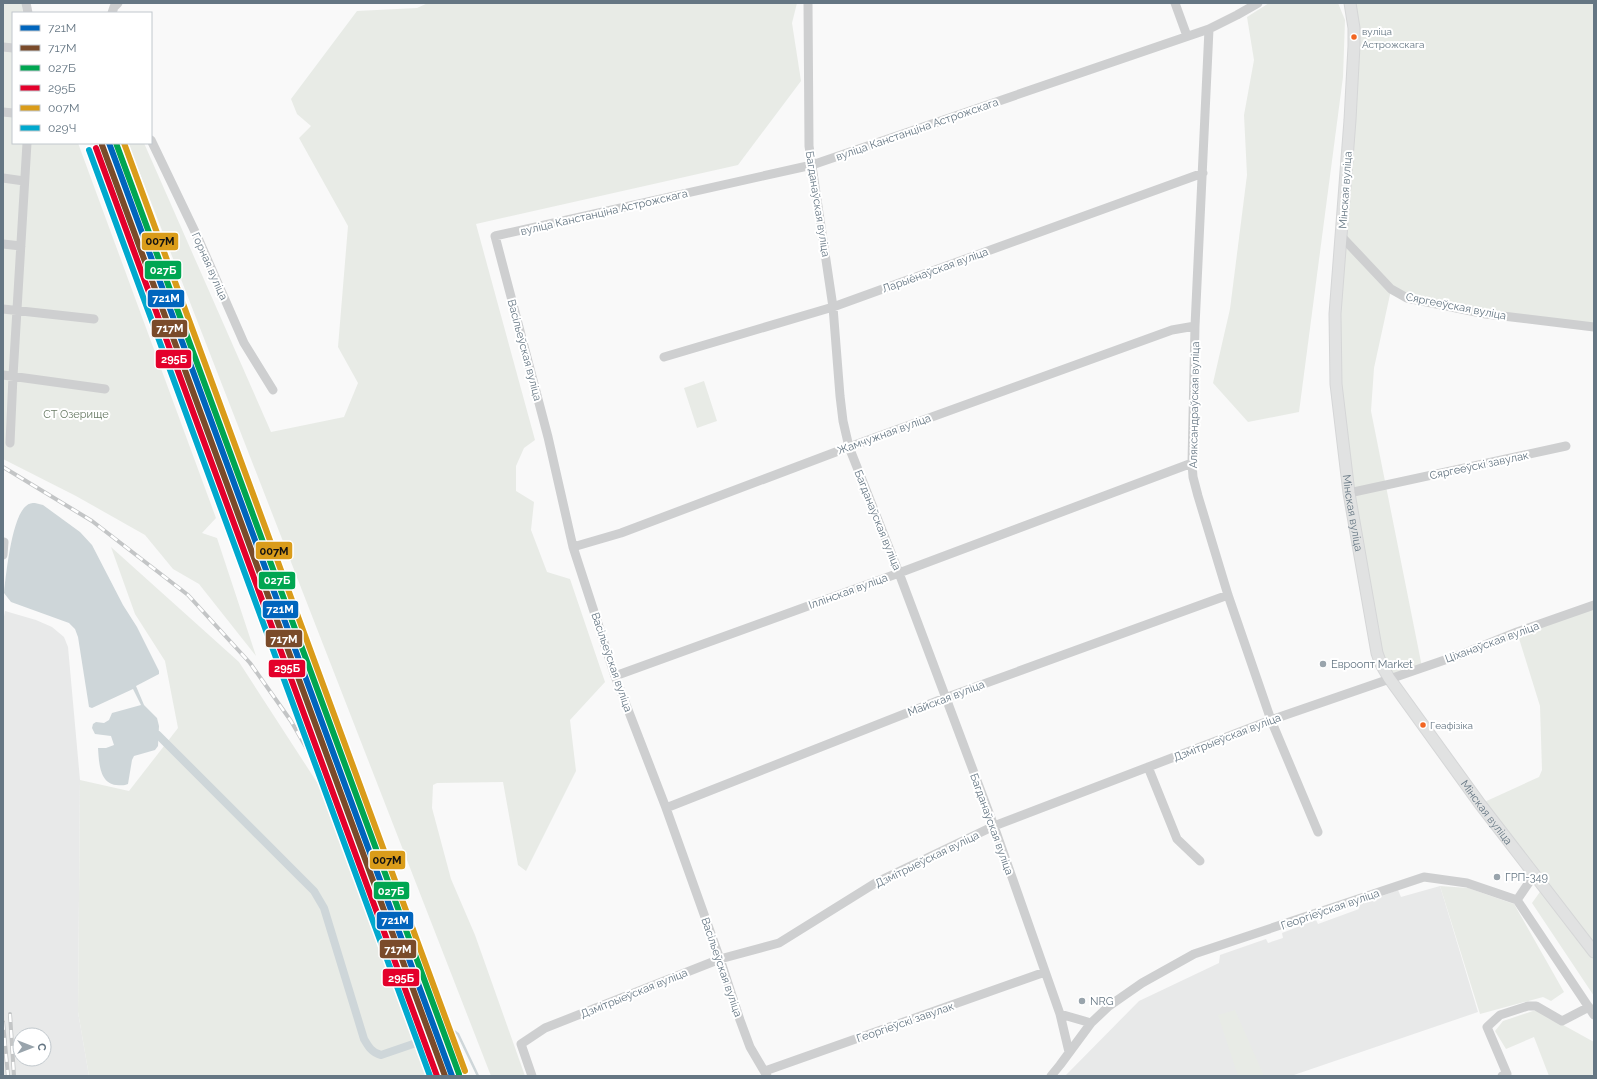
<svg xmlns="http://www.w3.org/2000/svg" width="1597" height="1079" viewBox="0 0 1597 1079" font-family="Raleway,sans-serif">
	<rect width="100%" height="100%" fill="#f9f9f9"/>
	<!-- built -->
	<path fill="#e8e9e9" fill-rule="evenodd" d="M5,611l31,9 16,7 12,10 4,10 12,133 -2,232 11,64h-86v-454zM20,1035h24v24h-24z
		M1440,886l38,126 -187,64h-226l74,-75 80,-38 1,-8 46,-16 2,4 15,-5 -1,-5 34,-13 2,4 41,-15 -1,-4 40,-15 3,7z"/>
	<!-- green -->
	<path fill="#e8ebe6" d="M3,3h19l1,10h-10v130h65l138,375 -14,15 15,5 39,118 -57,-72 -26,-15 -28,-34 -69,-39 -73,-37z
		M428,3h369l-5,20 9,58 -63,84 -262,59 59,216 -11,8 -8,18v25l18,11 -3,28 16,42 23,7 35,103 -35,38 6,51 -50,100 -8,-6 -15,-83 -66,1 -4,2 -1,23 19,71 24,56 50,141h-34l-363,-933h16l127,289 73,-15 14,-34 -20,-36 10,-121 -49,-88 12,-12 -14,-12 -6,-15 66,-88 60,-3z
		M1269,3h69l7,17 -2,57 -44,335 -51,10 -35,-39 17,-74 17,-134 -3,-60 10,-55 -7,-43z
		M1350,3h244v324l-108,-13 -95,-24 -17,78 -3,43 51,256 -33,11 -8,-14 -45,-280 14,-264z
		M704,381l13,40 -20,7 -13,-40z
		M111,547l128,115 81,125 107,289h-338l-11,-64 2,-232 49,11 49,-63 -13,-67 -30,-47z
		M1594,605v347l-114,-148 59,-27 3,-7 -2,-64 -23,-74z
		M1440,886l28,2 46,16 50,88 -13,9 -8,-4 -63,17z
		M1542,889l52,71v36l-62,-93z
		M1235,1010l29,66h-26l-20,-61z
		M1536,1010l58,32v32l-5,2h-40l-15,-39 -28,12 -11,-18 8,-10z"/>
	<!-- water -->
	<path fill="#ced6d9" d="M35,503l8,2 37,27 12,13 31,60 14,22 22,44v3l-23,12 8,19 13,13 2,8 -1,20 -3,4 -21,6 -2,4 -4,24c-4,2 -8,1 -12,1 -17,-2 -17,-24 -18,-37h8l8,-3 -3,-9 -16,-2 -3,-6 1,-4 3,-2 8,1 5,-3 3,-7 29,-8 -8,-16 -41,19 -3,-1 -11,-70 -3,-8 -6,-6 -58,-21 -7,-9c2,-19 8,-76 22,-87 3,-3 6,-3 9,-3z"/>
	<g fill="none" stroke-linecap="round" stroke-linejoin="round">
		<!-- stream -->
		<path stroke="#ced6d9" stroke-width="2.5" d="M446,1033l8,-2 4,3 20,42"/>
		<!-- canal -->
		<path stroke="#ced6d9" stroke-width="8" d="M158,735l156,156 10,17 40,131c4,7 8,14 17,16l38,-13"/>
		<!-- major casing -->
		<g stroke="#d5d6d7" stroke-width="13">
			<g id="major">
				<path id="s1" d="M1350,3l4,25v18l-4,74 -15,194 1,70 13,109 28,160 4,11 8,14 91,126 114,148"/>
			</g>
		</g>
		<!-- minor -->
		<path stroke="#cecfd0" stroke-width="9" d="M26,3l2,10
			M808,3l1,143 24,161 7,89 3,25 6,26 50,126 95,253 66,188 9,38
			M1175,3l12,33
			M112,13l2,-6 4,-4
			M1209,29l-14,297 -3,137 1,14 5,19 30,99 43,125 47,112
			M3,47l10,1
			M3,112l10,1
			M151,140l47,98 46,105 29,47
			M3,178l21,3
			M1342,237l49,52 16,9 79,16 108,13
			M3,244l18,2
			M3,309l91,10
			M664,357l169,-50 370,-134
			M3,375l102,14
			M10,443l3,-67 14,-233
			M1349,493l217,-47
			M573,547l48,-14 228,-86 323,-117 23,-4
			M3,555l1,-13
			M615,676l284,-103 293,-110
			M1148,767l29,72 23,22
			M666,808l279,-110 283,-103
			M1517,900l17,-25
			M1060,1014l31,9
			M765,1071l280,-99
			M532,1076l-11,-32 24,-16 175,-69 59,-16 98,-61 117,-56 277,-106 194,-67 52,-21 77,-27
			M767,1076l-17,-29 -10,-27 -20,-61 -54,-151 -51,-132 -42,-129 -25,-110 -53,-201 317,-71 397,-136 28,-14 21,-12
			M1051,1076l9,-11 31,-42 18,-17 33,-23 52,-29 230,-77 43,6 50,17 77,115
			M1502,1076l5,-2 -20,-47 13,-12 28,-9h8l26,15 27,-14"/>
		<!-- major -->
		<use href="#major" stroke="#e1e2e2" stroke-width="11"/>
		<!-- rail casing -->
		<g stroke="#c3c5c6" stroke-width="4">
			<path id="rail" d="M3,467l89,54 96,74 62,68 41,58 31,54 26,55 19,48 73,198
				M10,1014l4,62
				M3,1022l5,54"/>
		</g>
		<!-- rail -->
		<use href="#rail" stroke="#fff" stroke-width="2.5" stroke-dasharray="8" stroke-linecap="butt"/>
		<!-- rail-1 casing -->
		<g stroke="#fff" stroke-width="9">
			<path id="rail-1" d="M109,143l343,933"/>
		</g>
		<!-- rail-2 casing -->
		<g stroke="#fff" stroke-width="9">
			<path id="rail-2" d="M102,145l343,931"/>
		</g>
		<!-- rail-3 casing -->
		<g stroke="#fff" stroke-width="9">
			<path id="rail-3" d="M116,143l343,931"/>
		</g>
		<!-- rail-4 casing -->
		<g stroke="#fff" stroke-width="9">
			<path id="rail-4" d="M96,148l341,928"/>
		</g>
		<!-- rail-5 casing -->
		<g stroke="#fff" stroke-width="9">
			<path id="rail-5" d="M124,143l341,928"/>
		</g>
		<!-- rail-6 casing -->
		<g stroke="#fff" stroke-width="9">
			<path id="rail-6" d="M89,150l341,926"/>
		</g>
		<!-- rail-1 -->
		<use href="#rail-1" stroke="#0065bd" stroke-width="6"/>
		<!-- rail-2 -->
		<use href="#rail-2" stroke="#7a4b2a" stroke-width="6"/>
		<!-- rail-3 -->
		<use href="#rail-3" stroke="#00a651" stroke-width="6"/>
		<!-- rail-4 -->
		<use href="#rail-4" stroke="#e4002b" stroke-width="6"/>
		<!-- rail-5 -->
		<use href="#rail-5" stroke="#da9c1a" stroke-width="6"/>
		<!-- rail-6 -->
		<use href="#rail-6" stroke="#00a9ce" stroke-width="6"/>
	</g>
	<!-- markers -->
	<g fill="#f26522" stroke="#fff" stroke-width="1.5">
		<circle cx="1354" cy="37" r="3.5"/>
		<circle cx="1423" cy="725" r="3.5"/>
	</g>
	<g fill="#99a4ac" stroke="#fff" stroke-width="1.5">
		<circle cx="1323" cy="664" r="4"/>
		<circle cx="1497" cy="877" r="4"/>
		<circle cx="1082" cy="1001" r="4"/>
	</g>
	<g text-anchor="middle" stroke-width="4" stroke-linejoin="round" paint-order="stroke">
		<!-- bus labels -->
		<g font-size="10" fill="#657683" stroke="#fff" text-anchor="start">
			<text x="1362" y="35">вуліца<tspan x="1362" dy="13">Астрожскага</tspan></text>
			<text x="1430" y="729">Геафізіка</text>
		</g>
		<!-- street labels -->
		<g font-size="11" fill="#657683" stroke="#fff">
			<text transform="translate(917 129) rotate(-19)" y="4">вуліца Канстанціна Астрожскага</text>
			<text transform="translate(1345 190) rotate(-86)" y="4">Мінская вуліца</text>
			<text transform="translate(818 204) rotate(81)" y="4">Багданаўская вуліца</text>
			<text transform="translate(604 212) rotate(-13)" y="4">вуліца Канстанціна Астрожскага</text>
			<text transform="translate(210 266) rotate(66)" y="4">Горная вуліца</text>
			<text transform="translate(935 270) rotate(-20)" y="4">Ларыёнаўская вуліца</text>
			<text transform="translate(1456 306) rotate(11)" y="4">Сяргееўская вуліца</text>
			<text transform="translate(525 350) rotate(75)" y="4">Васільеўская вуліца</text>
			<text transform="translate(1194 405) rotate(-89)" y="4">Аляксандраўская вуліца</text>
			<text transform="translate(884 434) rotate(-20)" y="4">Жамчужная вуліца</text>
			<text transform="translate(1479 465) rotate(-12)" y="4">Сяргееўскі завулак</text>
			<text dy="4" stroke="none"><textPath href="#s1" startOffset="512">Мінская вуліца</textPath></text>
			<text transform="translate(878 520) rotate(68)" y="4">Багданаўская вуліца</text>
			<text transform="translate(848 591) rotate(-20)" y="4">Іллінская вуліца</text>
			<text transform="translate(1492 642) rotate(-20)" y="4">Ціханаўская вуліца</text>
			<text transform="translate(612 662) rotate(71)" y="4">Васільеўская вуліца</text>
			<text transform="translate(946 698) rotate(-21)" y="4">Майская вуліца</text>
			<text transform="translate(1227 737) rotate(-21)" y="4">Дзмітрыеўская вуліца</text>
			<text dy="4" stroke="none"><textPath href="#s1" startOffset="848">Мінская вуліца</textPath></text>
			<text transform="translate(992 824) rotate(70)" y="4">Багданаўская вуліца</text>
			<text transform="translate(927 859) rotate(-26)" y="4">Дзмітрыеўская вуліца</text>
			<text transform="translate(1330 909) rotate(-19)" y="4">Георгіеўская вуліца</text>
			<text transform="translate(722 967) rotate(71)" y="4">Васільеўская вуліца</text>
			<text transform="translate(634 993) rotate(-22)" y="4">Дзмітрыеўская вуліца</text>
			<text transform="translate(905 1022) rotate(-19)" y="4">Георгіеўскі завулак</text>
		</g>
		<!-- park labels -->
		<g font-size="11" fill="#687a64" stroke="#fff">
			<text x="76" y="418">СТ Озерище</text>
		</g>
		<!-- poi labels -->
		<g font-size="11" fill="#657683" stroke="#fff" text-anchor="start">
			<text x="1331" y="668">Евроопт Market</text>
			<text x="1505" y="881">ГРП-349</text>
			<text x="1090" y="1005">NRG</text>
		</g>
	</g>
	<g stroke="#fff" stroke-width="1.5">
		<rect x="141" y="232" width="38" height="19" rx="4" fill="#da9c1a"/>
		<rect x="144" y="260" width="38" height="20" rx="4" fill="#00a651"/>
		<rect x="147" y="289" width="38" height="19" rx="4" fill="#0065bd"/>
		<rect x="151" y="319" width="37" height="19" rx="4" fill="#7a4b2a"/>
		<rect x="155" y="349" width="37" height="20" rx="4" fill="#e4002b"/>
		<rect x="255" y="541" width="38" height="19" rx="4" fill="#da9c1a"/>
		<rect x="258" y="571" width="38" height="19" rx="4" fill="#00a651"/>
		<rect x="262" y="600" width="37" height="19" rx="4" fill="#0065bd"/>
		<rect x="265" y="629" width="38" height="19" rx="4" fill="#7a4b2a"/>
		<rect x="268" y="659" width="38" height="19" rx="4" fill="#e4002b"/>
		<rect x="369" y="850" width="37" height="20" rx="4" fill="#da9c1a"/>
		<rect x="373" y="881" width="37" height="19" rx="4" fill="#00a651"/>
		<rect x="376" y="911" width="38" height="19" rx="4" fill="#0065bd"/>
		<rect x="379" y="939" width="38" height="20" rx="4" fill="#7a4b2a"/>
		<rect x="382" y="968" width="38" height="19" rx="4" fill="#e4002b"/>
	</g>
	<g font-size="11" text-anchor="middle" font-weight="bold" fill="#fff">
		<text x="163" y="274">027Б</text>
		<text x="166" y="302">721М</text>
		<text x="170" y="332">717М</text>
		<text x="174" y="363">295Б</text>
		<text x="277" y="584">027Б</text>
		<text x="280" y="613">721М</text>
		<text x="284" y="643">717М</text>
		<text x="287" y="672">295Б</text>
		<text x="391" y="895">027Б</text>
		<text x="395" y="924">721М</text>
		<text x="398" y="953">717М</text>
		<text x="401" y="982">295Б</text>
	</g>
	<g font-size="11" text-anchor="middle" font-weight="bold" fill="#111">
		<text x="160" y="245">007М</text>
		<text x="274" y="555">007М</text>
		<text x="387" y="864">007М</text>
	</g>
	<!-- border -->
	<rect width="1597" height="1079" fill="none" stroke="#657683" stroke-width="8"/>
	<!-- legend -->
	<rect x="12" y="12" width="140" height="132" fill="#ffffff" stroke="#c1c8cd"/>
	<rect x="20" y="25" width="20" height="6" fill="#0065bd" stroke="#c1c8cd"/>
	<text x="48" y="32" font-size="12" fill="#657683">721М</text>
	<rect x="20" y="45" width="20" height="6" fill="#7a4b2a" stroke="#c1c8cd"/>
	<text x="48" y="52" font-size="12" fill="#657683">717М</text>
	<rect x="20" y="65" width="20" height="6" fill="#00a651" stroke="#c1c8cd"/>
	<text x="48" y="72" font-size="12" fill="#657683">027Б</text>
	<rect x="20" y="85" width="20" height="6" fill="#e4002b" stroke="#c1c8cd"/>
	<text x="48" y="92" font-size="12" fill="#657683">295Б</text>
	<rect x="20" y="105" width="20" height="6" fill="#da9c1a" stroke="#c1c8cd"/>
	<text x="48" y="112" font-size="12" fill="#657683">007М</text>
	<rect x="20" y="125" width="20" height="6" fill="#00a9ce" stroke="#c1c8cd"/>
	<text x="48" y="132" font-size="12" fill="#657683">029Ч</text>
	<!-- north arrow -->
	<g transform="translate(32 1047) rotate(90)"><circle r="19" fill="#ffffff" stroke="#c1c8cd"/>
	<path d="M0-3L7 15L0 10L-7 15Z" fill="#99a4ac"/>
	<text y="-6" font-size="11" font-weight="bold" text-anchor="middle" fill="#657683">С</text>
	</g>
</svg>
